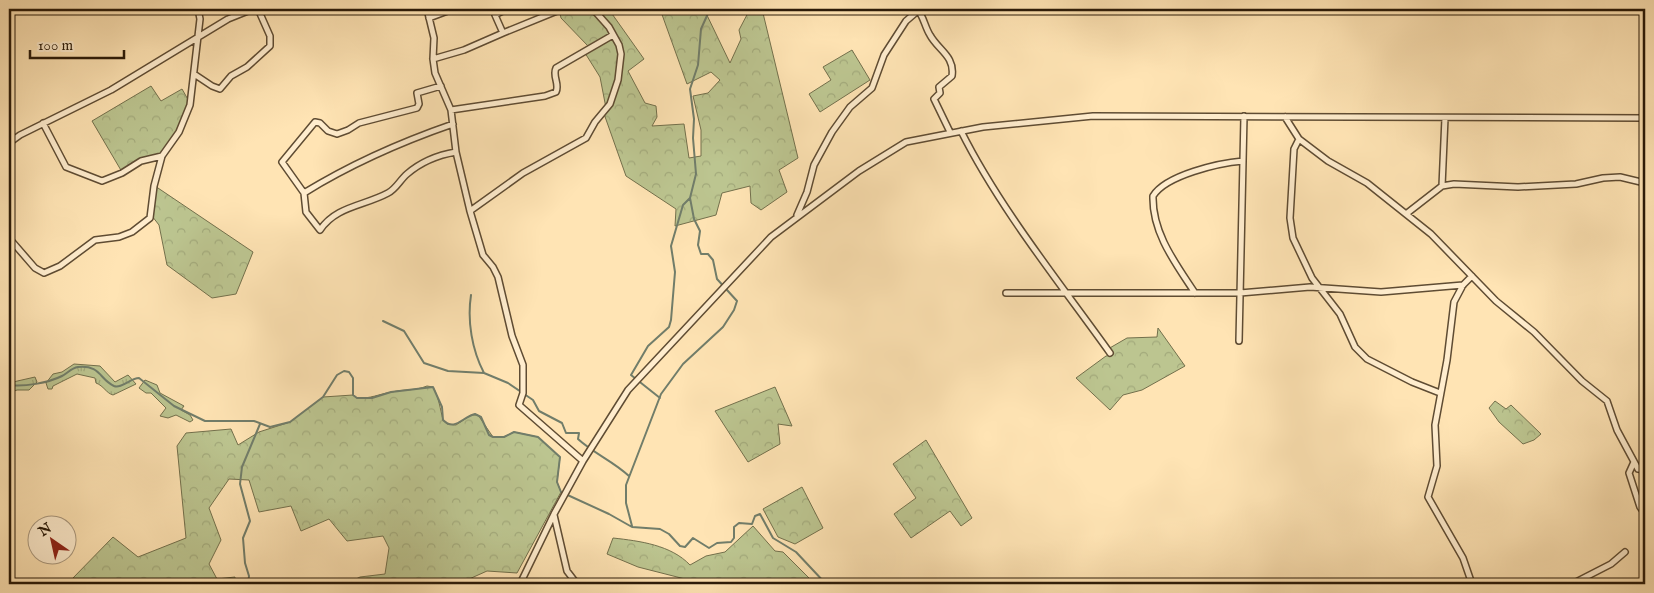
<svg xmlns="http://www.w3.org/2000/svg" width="1654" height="593" viewBox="0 0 1654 593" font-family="'IM FELL English',serif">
	<defs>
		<pattern id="grass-tufts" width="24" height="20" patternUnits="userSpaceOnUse" patternTransform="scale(1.25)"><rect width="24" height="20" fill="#bcc590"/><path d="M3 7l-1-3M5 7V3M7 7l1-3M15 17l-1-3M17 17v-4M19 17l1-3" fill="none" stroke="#a2a97b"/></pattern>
		<pattern id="forest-crowns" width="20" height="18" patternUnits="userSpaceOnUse" patternTransform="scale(1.25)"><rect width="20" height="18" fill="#bcc590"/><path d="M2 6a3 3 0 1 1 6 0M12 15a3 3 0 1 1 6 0" fill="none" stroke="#a2a97b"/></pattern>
	</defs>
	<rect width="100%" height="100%" fill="#ffe4b4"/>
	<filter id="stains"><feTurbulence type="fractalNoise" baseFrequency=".004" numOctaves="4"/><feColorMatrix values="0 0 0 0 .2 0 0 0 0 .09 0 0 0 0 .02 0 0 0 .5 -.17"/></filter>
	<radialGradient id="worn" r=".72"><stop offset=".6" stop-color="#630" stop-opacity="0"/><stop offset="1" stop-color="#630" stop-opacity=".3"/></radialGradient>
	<!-- grass -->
	<path fill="url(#grass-tufts)" stroke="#73704c" d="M74,364l26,2 15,16 13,-7 8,9 -23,11c-7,-2 -9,-9 -17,-12l-1,-5 -18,-4 -24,12 -1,3h-4l-2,-6 7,-9 9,-2z
		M35,377l2,5 -8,8h-12l-8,3v-6l4,-1v-4z
		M145,380l12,5 3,8 24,13 -3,4 9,5 3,5 -3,2 -14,-7 -8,3 -8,-2 6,-8 -15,-15h-5l-7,-5z"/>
	<!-- forest -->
	<path fill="url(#forest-crowns)" stroke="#73704c" d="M559,9h55l-4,2 34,48 -16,12 17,32 11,3 1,11 -5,9 32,-2 5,34 12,-2v-26l-8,-34 15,-3 12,-13 -9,-8 -24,12 -27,-75h44l26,54 11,-24 -2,-9 11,-21h12l36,149 -19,12 8,22 -26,18 -10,-7 -1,-17 -28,7 -6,22 -41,11 1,-17 -50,-33 -23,-65 3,-3 -6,-31 -15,-24 3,-7 -27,-28z
		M852,50l18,30 -50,32 -11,-18 22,-14 -8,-13z
		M151,86l10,15 21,-12 8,14 -11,28 -15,22 -42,19 -30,-51z
		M155,186l98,66 -17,42 -24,4 -45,-33 -8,-40 -7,-9z
		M1158,328l27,38 -43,24 -19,5 -13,15 -34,-32 30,-22 7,-1 -5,-6 19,-11 30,-1z
		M427,386l6,1c6,11 7,21 10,33l4,4 9,1 15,-10h7l15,22h11l10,-5 24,5 22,20 -3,25 4,10 -44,81 -30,-2 -29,13h-112l14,-7 25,-3 4,-26 -6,-12 -36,5 -18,-22 -28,12 -10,-25 -32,6 -10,-32 -20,-1 -20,29 12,32 -12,24 8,15 18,-2v7h-159l-4,-5 41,-42 25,20 48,-19 -9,-92 9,-13 45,-4 7,16 21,-13 31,-10 33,-25 30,-2 4,3c13,1 22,-4 35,-6 12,-3 23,-1 35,-6z
		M775,387l17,39 -14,-2 2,20 -32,18 -33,-51z
		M1495,401l11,8 5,-4 30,29 -7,6 -11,4 -24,-22 -10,-14z
		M926,440l46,78 -11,8 -11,-15 -39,27 -17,-24 22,-16 -23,-34z
		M802,487l21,41 -28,16 -17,-7 -15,-28z
		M753,526l22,25 8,1 32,32h-124l-6,-5 -47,-12 -31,-13 6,-16c27,3 58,7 77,27l16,-9 19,-4z"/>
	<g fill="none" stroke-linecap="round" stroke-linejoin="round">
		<!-- stream -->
		<path stroke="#717d6a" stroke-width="2" d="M471,295c-4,26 1,55 13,78l24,10 25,17 6,11 23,12 4,10h13l-1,6c15,14 35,22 51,37
			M383,321l21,10 20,32 24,8 36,2
			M9,385c15,2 39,-2 53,-9 5,-2 9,-8 16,-9 23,-2 21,12 36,19 7,3 17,-8 25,-8l35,28 31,15h49l16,6 20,-5 33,-25 14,-22 7,-4 5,1 4,6v17l4,3h15l19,-6 42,-5 9,20 1,13c12,12 19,-3 32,-6l6,3 8,18 4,2h11l10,-5 24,5 22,20 -3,25 4,10 48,22 23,13 28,2 9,5 11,12 5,1 8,-9 16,10 8,-5 14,-1 3,-4v-11l5,-4 13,1 3,-8 5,-2 13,24 23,14 30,32
			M660,398l-29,-23 17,-29 21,-19 2,-7 4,-48 -4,-26 12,-41 7,-7
			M632,526l-6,-23v-18l35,-91 22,-30 40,-37 11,-17 3,-9 -20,-22 -4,-19 -5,-6h-7l-3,-9 2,-14 -6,-12 -4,-21 6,-24 -3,-36 1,-19 -4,-30 8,-24 3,-36 9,-20
			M248,584l1,-8 -4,-13 -2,-25 7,-17 -10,-37 2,-17 18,-43"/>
		<!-- street casing -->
		<g stroke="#5f4c33" stroke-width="8">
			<path id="street" d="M427,9l7,29 -1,21 2,14 16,37 5,42 14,59 13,44 10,12 5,10 14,59 11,29v28l-4,12 64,56
				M918,10c6,8 7,17 12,25 8,15 25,21 22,41l-13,11 1,6 -6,6 16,33
				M429,18l24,-9
				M503,33l59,-24
				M433,59l31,-9 39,-17 -8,-18 12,-6
				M194,74l18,12 8,3 11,-13 16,-9 23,-21v-10l-12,-27
				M441,86l-24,7 2,11 -2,4 -58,15 -11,7 -11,4 -9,-3 -8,-8 -5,-1 -33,40 22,31 2,19 14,18c16,-24 44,-24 68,-37 8,-4 12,-13 19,-19 15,-13 31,-19 49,-22
				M451,110l94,-14 11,-4c4,-8 -4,-16 0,-24l57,-33
				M1285,117l14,22 29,22 39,22 64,51 65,67 38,31 48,49 25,20 10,29 21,39 7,1
				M43,123l23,44 36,14 20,-8 19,-12 21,-5
				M961,131c39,78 99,152 149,222
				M1299,139l-5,10 -4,69 3,20 19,40 28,36 15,33 12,12 45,23 28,11
				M9,143l11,-8 91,-45 117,-71 25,-10
				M1442,186l12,-2 64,3 58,-3 27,-6 17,-1 25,6
				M304,193c47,-29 97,-51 149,-69
				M470,211l53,-38 63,-35 9,-16 15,-18 8,-24 3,-26 -2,-9 -10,-18 -16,-18
				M1406,214l36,-28 3,-68
				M797,215l10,-23 7,-27 18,-33 18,-25 22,-19 12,-33 22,-34 14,-12
				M9,238l26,30 9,5 16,-7 35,-26 24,-3 13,-5 18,-14 4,-32 8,-30 17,-24 11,-27 10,-86 -2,-10
				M1006,293h234l70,-6 71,5 82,-7
				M1195,293c-19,-29 -43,-60 -42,-97 13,-21 66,-33 90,-35
				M1239,341l5,-225
				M1634,462l-5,11 11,34 5,7
				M554,515l13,56 10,13
				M520,584l34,-70 29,-53 45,-71 143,-153 88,-66 47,-29 77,-15 110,-11 552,2
				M1472,584l-9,-26 -35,-61 9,-31 -2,-41 12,-65 7,-58 9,-17 9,-9
				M1572,584l39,-20 14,-12"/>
		</g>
		<!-- street -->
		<use href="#street" stroke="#ffedce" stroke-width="5"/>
	</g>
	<!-- margin -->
	<rect width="1654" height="593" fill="none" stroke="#ffe4b4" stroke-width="30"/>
	<rect x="10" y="10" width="1634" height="573" fill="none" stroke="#2a1a08" stroke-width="2.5"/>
	<rect x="15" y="15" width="1624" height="563" fill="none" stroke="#2a1a08"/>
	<!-- north arrow -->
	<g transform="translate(52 540) rotate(326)"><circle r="24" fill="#ffedce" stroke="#aa997f"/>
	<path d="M0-4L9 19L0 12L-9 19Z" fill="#8f2418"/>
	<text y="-8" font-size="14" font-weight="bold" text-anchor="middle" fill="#2a1a08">N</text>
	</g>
	<!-- scale -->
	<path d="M30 50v8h94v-8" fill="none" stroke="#2a1a08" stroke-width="2.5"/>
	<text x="38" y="50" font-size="15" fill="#2a1a08" stroke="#ffedce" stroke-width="4" paint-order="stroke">100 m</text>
	<rect width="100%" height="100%" filter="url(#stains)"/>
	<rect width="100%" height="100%" fill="url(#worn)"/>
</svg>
